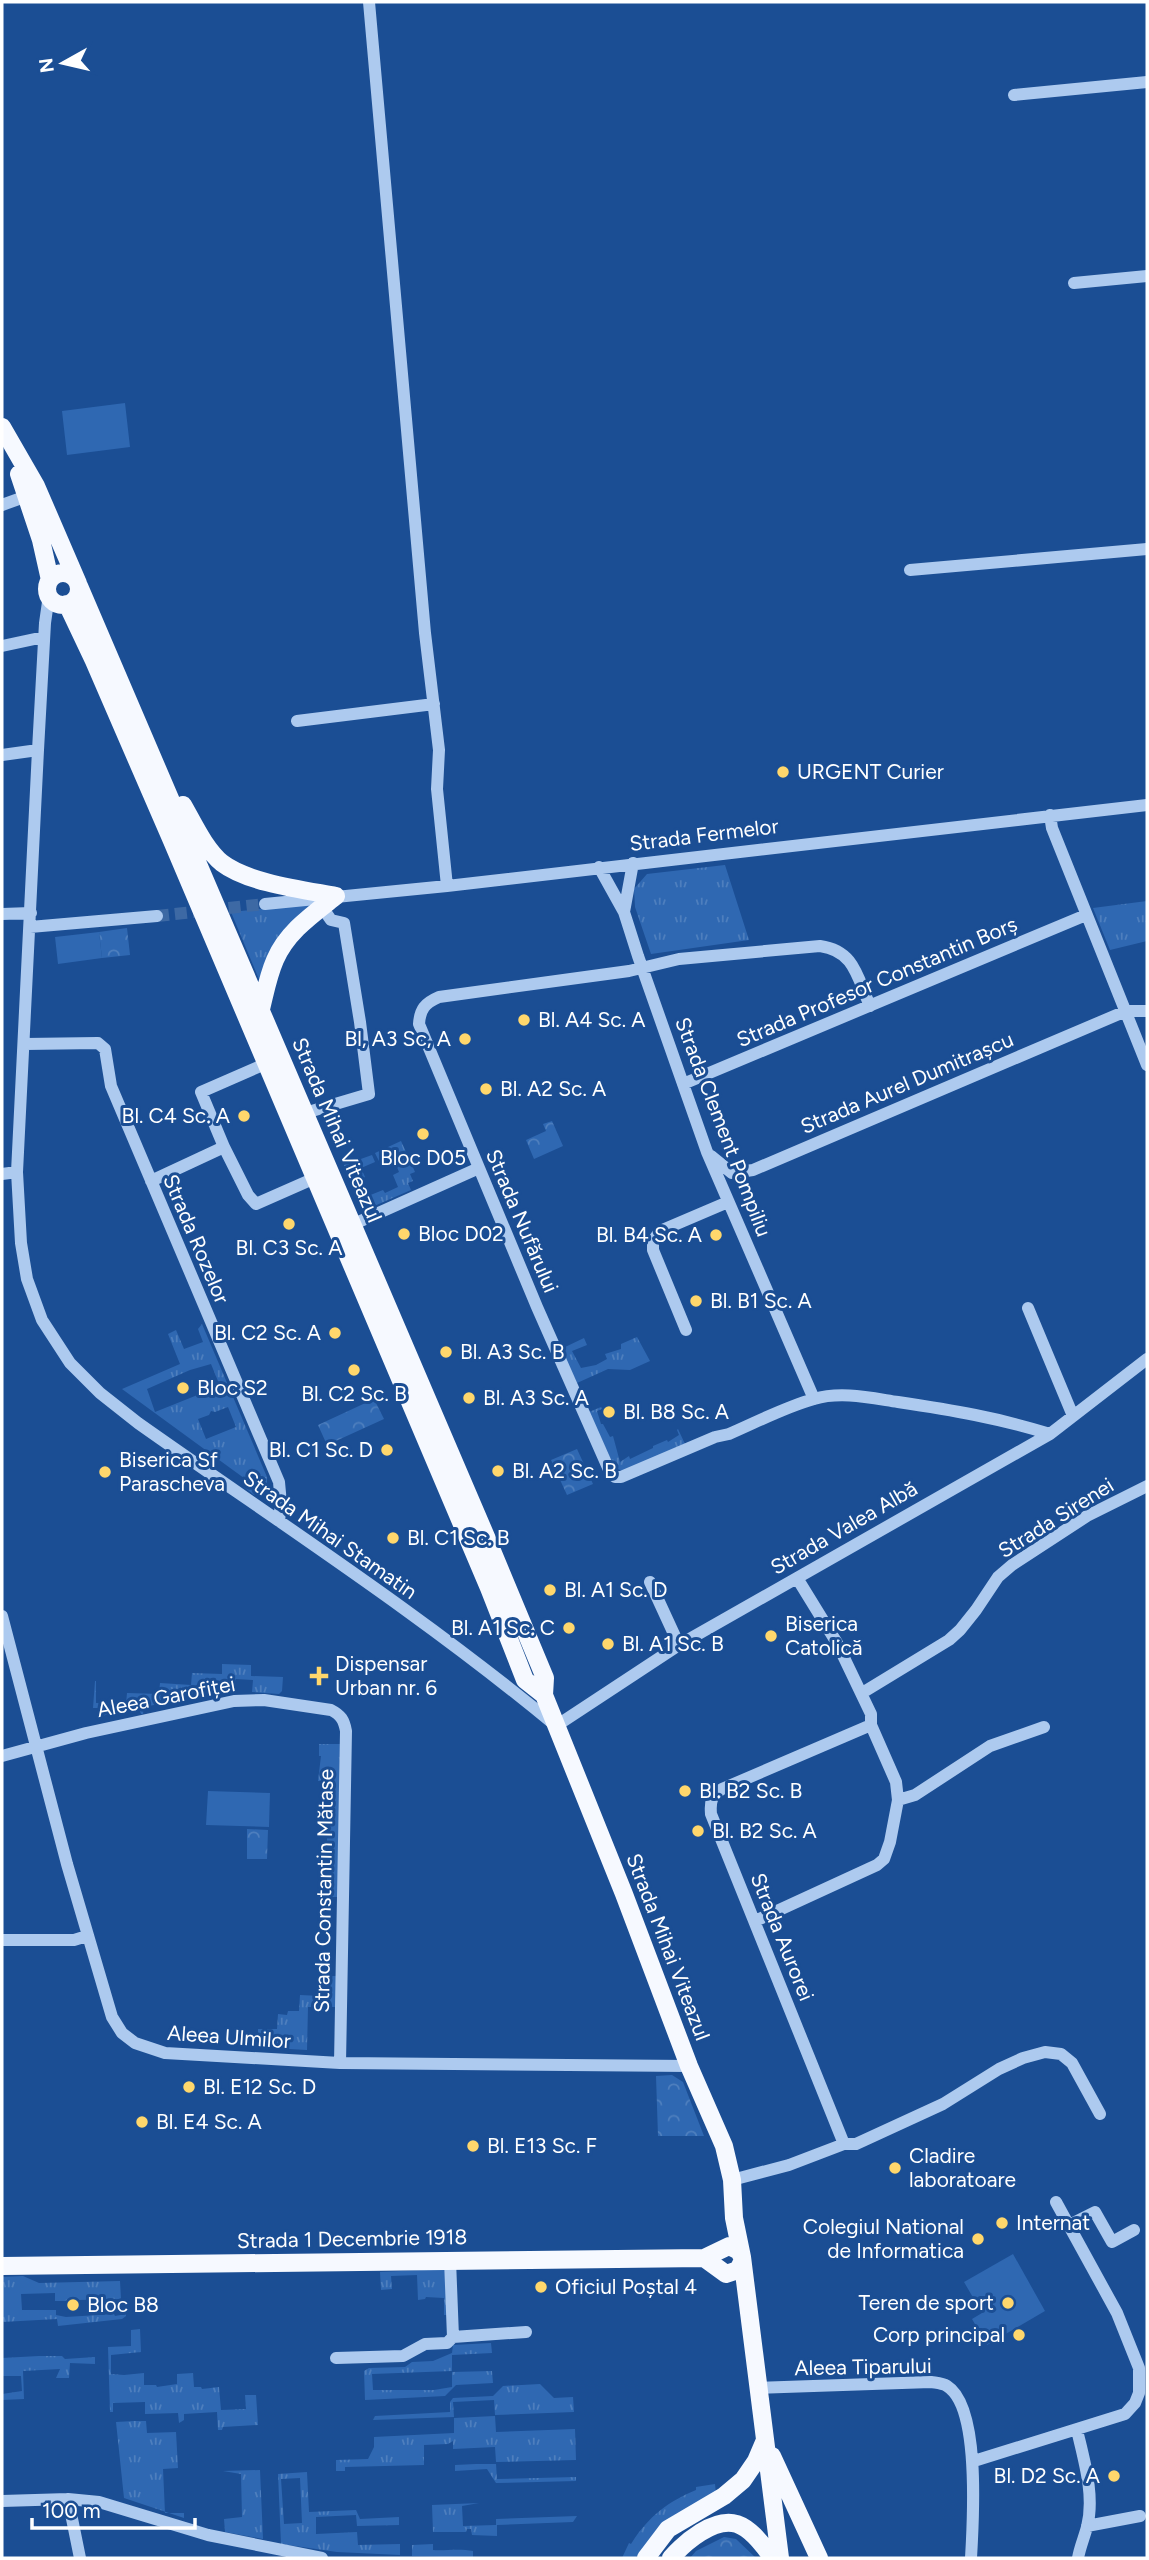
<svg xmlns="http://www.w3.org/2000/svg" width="1149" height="2560" viewBox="0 0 1149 2560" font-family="Figtree,sans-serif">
	<defs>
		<pattern id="grass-tufts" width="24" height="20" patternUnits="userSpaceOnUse" patternTransform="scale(1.75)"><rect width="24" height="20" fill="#2f68b2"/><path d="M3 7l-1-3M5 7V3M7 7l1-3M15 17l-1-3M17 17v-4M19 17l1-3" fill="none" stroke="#4e7fbe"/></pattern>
		<pattern id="park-crowns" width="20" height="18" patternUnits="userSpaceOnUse" patternTransform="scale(1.75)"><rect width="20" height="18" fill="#2f68b2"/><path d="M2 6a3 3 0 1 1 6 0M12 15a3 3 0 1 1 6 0" fill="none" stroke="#4e7fbe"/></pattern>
	</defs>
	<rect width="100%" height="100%" fill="#1b4e94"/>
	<!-- grass -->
	<path fill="url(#grass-tufts)" fill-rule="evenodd" d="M725,865l24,75 -98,14 -16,-47 -1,-18 13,-15z
		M1147,901v40l-37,9 -17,-42z
		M308,904l2,2 -49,78 -30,-72z
		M401,1141l14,31 -5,2 3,7 -5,2 3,7 -46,20 -21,-45 28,-10 3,7 -14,6 4,9 -5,3 8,16 15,-6 2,3 13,-6 -5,-12 6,-3 -6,-15 -13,6 -5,-10z
		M202,1324l65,153v10l-9,8h-4l-10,-8 4,-6 -126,-92 58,-25 -12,-30 8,-4 8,19 19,-7 -5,-13zM211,1364l9,22 -65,26 -8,-23 43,-19zM228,1407l8,20 -30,12 -8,-20 11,-4 2,-4 4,1z
		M637,1337l13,24 -20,9 -22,-1 -31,14 -16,-34 23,-11 3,7 -15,6 9,17 15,-3 11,-6 -2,-5 16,-5v-5z
		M601,1407l1,2 -5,2 4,13h2l7,13 3,-1 7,26 9,-6 1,3 23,-11v-2l14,-6 1,2 11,-7 -2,-5 1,-1 7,15 -62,27 -8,-3 -26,-56z
		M222,1664l29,1v11l32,1 -1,14 -3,3 -27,-2 1,-12 -17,-1 -1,6h-28v4h-14v8l-49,10 -1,7h-2l-2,-6 -38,8v-8h-8l2,-27h1v22l30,1 1,-11 32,1 1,-11 31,2 1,-12 30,1z
		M319,1744h21l-2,153h-9v-4h-3l1,-37h3v-8h-3v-39h3v-7l-2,-1v-20h-10l3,-25h-2z
		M321,1976h15v31h-28l-1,43 -55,-3v-9l6,-2v-7h19l1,-15 9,1 1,-4h11l1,-16 20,1z
		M445,2269l2,46h-3v-17l-18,-1 -1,2 -7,1 -1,-25 -26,1 1,13 -11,1 -1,-18z
		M23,2276l16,7 81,-2 1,18 -43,1 -1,-2h-8l-1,3h-13v-8l-34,1 1,16h34v5l10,2 48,-3 1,2 11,-2v2l-4,3 -64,7 -1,-7 -55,3v-45z
		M140,2329l1,23 -30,3v19l13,1 20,-2v12h12l1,2 20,-3v-10l16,-1 1,14h7l1,2 17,-2 2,23 25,-1 -1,-14h11l2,30 -35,2 -1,3h-4l-1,-18 -33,2v6l-5,3 -1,-10 -33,1v-12l-32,1v9h-3l-2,-65 23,-1v-16z
		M491,2343l1,10 -40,2v16l-80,3 1,16h61l18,-3v-15l40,-1 1,12 -37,2 -11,11 -80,4 -1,-29 5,-3 36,-1 7,-5 21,-1 19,-8 1,-8z
		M39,2356h23l3,3 30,-2v7l-25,-1 -1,15h-13l4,-9 -37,2 1,28 -22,1v-6l20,-3 -1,-15h-19v-18z
		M540,2384l14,14 19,-1 1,15 -79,3 -1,-15 -41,2 1,15 -81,3 2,-4 75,-4v-10l3,-4 40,-2 10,-10z
		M495,2416l1,16 79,-3 1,31 -80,2 -1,-15 -42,2v-8l-5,3 -24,1v20l-79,2v4h-9v-11l32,-1 6,-12v-10l80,-4v-15z
		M134,2421h12l1,12 29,-1 2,36 -15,1 2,44h19v5l-60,-20 -8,-76z
		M476,2464h20l1,15 79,-2v4l-80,2 -9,-14 -32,2v-6z
		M260,2470l3,69 -38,-7 -1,-13 18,-2 -1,-43 -18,-3z
		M307,2472l2,40 47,-2 4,9 39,-2v8l-42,1 -1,-11 -40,2v17l41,-2 1,13 42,-1v11l-63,-3 -56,-8 -3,-70zM300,2478l2,45 -18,1 -3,-45z
		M715,2484l1,10 -76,64h-18l7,-15 2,1c17,-27 36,-42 65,-54v-3z
		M479,2503l-17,3 1,20 33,-1v-6l81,-3 -4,6 -76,3v11l-25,-1 -1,-6h-4l-1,3h-33l-1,-27z
		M433,2544v6c12,1 26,-2 40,1v6l3,1 -64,-2v-11z"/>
	<!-- park -->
	<path fill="url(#park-crowns)" d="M127,928l3,27 -28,3 -3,-26z
		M552,1121l11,25 -29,13 -8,-19 20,-9 -3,-7z
		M374,1399l10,20 -57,26 -9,-20z
		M577,1449l16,35 -26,11 -16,-35z
		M247,1829l21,1 -1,29h-20z
		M672,2075l11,7 21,54h-46l-2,-60z
		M724,2537l12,2 20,19h-66l6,-7z"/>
	<!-- pitch -->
	<path fill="#2f68b2" d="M125,403l5,44 -63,8 -5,-44z
		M99,932l3,26 -44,6 -3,-27z
		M208,1791l62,2 -1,34 -63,-2z
		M1013,2254l32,57 -58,34 -15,-26 10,-6 -18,-31z"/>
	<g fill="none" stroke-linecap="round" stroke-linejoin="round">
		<!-- minor-tunnel -->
		<path stroke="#3d69a4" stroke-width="12" stroke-dasharray="12 6" stroke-linecap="butt" d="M157,916l108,-12"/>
		<!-- minor -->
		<path stroke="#adcaef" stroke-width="12" d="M369,2l56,631 14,117 -2,39 10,97
			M1014,95l133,-13
			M1074,283l73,-7
			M2,505l25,-9
			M910,570l237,-21
			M49,595l-4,28 -7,127 -21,422 4,71 6,36 15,41 28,43 30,30 38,30c140,99 286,193 418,303l123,-81 371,-211 97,-75
			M2,646l42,-9
			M297,721l137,-17
			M2,755l36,-5
			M1050,815l2,13 95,237
			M633,863l-9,49 14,44 69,196 107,247
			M599,867l25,45
			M265,904l182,-18 700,-81
			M2,914l29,-1
			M30,927l127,-11
			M870,1006c-13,-29 -15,-55 -50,-60l-141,13 -50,12 -190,26c-14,6 -19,12 -20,27l118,283 73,165 5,5h6l94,-40 14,-3c28,-12 56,-27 85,-35 27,-8 57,-1 84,3 54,8 101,16 152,32
			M25,1044l73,-1 7,6 6,37 168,396 2,22 -2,17
			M683,1084l403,-169
			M305,1113l64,-19 -9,-72 -16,-99 -13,-3 -9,-13
			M224,1147l-23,-55 64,-28
			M711,1156l21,17 21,-3 373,-159h21
			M2,1174l15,-2
			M151,1181l73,-34 24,48 8,9 59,-26
			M345,1228l134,-60
			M1028,1308l45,108
			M686,1330l-33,-80v-9l7,-10 68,-29
			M650,1582l29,63
			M2,1616l65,248 45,153 10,16 13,10 30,10 175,10 349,3
			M862,1693l87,-53 11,-10 16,-20 22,-33 14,-12 75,-49 60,-30
			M2,1756l84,-23 148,-32 30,-1 67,10c10,5 13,10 15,21l-6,332
			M898,1800l17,-5 75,-49 54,-19
			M755,1921l122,-56 7,-6 6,-17 8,-42 -2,-18 -25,-57v-11l-34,-71 -40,-65
			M2,1940h72l13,-4
			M844,2144l-133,-330c-1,-12 0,-18 11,-25l149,-64
			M732,2180l57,-15 55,-21h12l87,-40 56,-35 24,-11 22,-6 16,2 11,9 28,51
			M1069,2225l26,-13 17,30 22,-12
			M450,2260l3,77 73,-5
			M336,2358l67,-2 22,-12 22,-1 6,-6
			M758,2388l173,-6c6,1 11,1 16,4 34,21 26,136 24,172
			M1077,2430c7,30 18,66 10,97 -3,11 -7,20 -9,31
			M974,2461l151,-47 10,-11 4,-10v-25l-22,-55 -61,-111
			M68,2499l12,59
			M2,2501l66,-2 31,3 109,33 114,23
			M1087,2526l53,-10"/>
		<!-- major -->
		<path stroke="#f6f9ff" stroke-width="18" d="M2,427l34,59 41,95
			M19,474l22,66 9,40
			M47 589a16 16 0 1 1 32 0a16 16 0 1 1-32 0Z
			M79,586l414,967 52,125 -1,17 80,199 65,172 35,80 8,34 2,38 8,39 38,301
			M67,604l27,57 78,180 317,747 36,92 19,15
			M183,805c11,19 22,44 39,58 26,20 82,27 114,33
			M261,1009c4,-16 7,-33 14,-49 12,-28 37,-45 61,-64
			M704,2258l22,16 12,-4 4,-8
			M2,2266l702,-8 25,-12 10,5 3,6
			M772,2456l47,102
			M646,2558l22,-29 56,-33 19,-16 13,-19 9,-21
			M671,2558c14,-16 43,-41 66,-34 15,5 27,23 36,34"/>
	</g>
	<!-- markers -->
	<g fill="#ffd76c" stroke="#1b4e94" stroke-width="2.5">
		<circle cx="783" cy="772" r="7"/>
		<circle cx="524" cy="1020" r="7"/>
		<circle cx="465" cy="1039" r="7"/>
		<circle cx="486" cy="1089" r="7"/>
		<circle cx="244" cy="1116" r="7"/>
		<circle cx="423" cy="1134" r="7"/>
		<circle cx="289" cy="1224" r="7"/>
		<circle cx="404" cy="1234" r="7"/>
		<circle cx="716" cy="1235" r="7"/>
		<circle cx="696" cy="1301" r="7"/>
		<circle cx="335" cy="1333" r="7"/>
		<circle cx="446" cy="1352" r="7"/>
		<circle cx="354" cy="1370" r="7"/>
		<circle cx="183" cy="1388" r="7"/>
		<circle cx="469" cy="1398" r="7"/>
		<circle cx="609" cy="1412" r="7"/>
		<circle cx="387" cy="1450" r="7"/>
		<circle cx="498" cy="1471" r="7"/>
		<circle cx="105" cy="1472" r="7"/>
		<circle cx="393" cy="1538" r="7"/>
		<circle cx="550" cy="1590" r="7"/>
		<circle cx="569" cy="1628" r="7"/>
		<circle cx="771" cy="1636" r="7"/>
		<circle cx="608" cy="1644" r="7"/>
		<path d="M315.5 1665.5h7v7h7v7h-7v7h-7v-7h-7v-7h7z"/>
		<circle cx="685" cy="1791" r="7"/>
		<circle cx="698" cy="1831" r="7"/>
		<circle cx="189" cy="2087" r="7"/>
		<circle cx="142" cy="2122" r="7"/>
		<circle cx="473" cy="2146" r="7"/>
		<circle cx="895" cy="2168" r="7"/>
		<circle cx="1002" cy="2223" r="7"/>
		<circle cx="978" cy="2239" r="7"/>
		<circle cx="541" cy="2287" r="7"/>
		<circle cx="1008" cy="2303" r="7"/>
		<circle cx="73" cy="2305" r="7"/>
		<circle cx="1019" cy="2335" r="7"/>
		<circle cx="1114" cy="2476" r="7"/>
	</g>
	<g text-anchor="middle" stroke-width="6" stroke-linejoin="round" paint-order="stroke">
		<!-- poi labels -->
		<g font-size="21" fill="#fff" stroke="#1b4e94" text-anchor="start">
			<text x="797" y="779">URGENT Curier</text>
			<text x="538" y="1027">Bl. A4 Sc. A</text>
			<text x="451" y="1046" text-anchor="end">Bl, A3 Sc, A</text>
			<text x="500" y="1096">Bl. A2 Sc. A</text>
			<text x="230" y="1123" text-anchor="end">Bl. C4 Sc. A</text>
			<text x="423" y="1165" text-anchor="middle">Bloc D05</text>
			<text x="418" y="1241">Bloc D02</text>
			<text x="702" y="1242" text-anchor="end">Bl. B4 Sc. A</text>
			<text x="289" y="1255" text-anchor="middle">Bl. C3 Sc. A</text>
			<text x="710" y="1308">Bl. B1 Sc. A</text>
			<text x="321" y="1340" text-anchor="end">Bl. C2 Sc. A</text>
			<text x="460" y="1359">Bl. A3 Sc. B</text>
			<text x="197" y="1395">Bloc S2</text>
			<text x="354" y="1401" text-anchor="middle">Bl. C2 Sc. B</text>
			<text x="483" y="1405">Bl. A3 Sc. A</text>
			<text x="623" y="1419">Bl. B8 Sc. A</text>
			<text x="373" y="1457" text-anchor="end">Bl. C1 Sc. D</text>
			<text x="119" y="1467">Biserica Sf<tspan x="119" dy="24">Parascheva</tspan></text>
			<text x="512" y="1478">Bl. A2 Sc. B</text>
			<text x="407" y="1545">Bl. C1 Sc. B</text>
			<text x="564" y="1597">Bl. A1 Sc. D</text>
			<text x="785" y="1631">Biserica<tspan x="785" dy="24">Catolică</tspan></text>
			<text x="555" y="1635" text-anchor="end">Bl. A1 Sc. C</text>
			<text x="622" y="1651">Bl. A1 Sc. B</text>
			<text x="335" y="1671">Dispensar<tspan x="335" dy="24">Urban nr. 6</tspan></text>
			<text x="699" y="1798">Bl. B2 Sc. B</text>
			<text x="712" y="1838">Bl. B2 Sc. A</text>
			<text x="203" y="2094">Bl. E12 Sc. D</text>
			<text x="156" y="2129">Bl. E4 Sc. A</text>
			<text x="487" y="2153">Bl. E13 Sc. F</text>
			<text x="909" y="2163">Cladire<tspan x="909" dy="24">laboratoare</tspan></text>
			<text x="1016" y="2230">Internat</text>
			<text x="964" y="2234" text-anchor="end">Colegiul National<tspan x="964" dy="24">de Informatica</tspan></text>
			<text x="555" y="2294">Oficiul Poștal 4</text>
			<text x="994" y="2310" text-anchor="end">Teren de sport</text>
			<text x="87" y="2312">Bloc B8</text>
			<text x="1005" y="2342" text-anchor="end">Corp principal</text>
			<text x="1100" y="2483" text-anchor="end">Bl. D2 Sc. A</text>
		</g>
		<!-- street labels -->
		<g font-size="21" fill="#fff" stroke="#1b4e94">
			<text transform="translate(704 835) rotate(-7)" y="7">Strada Fermelor</text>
			<text transform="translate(877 982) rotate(-23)" y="7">Strada Profesor Constantin Borș</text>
			<text transform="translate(907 1083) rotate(-23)" y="7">Strada Aurel Dumitrașcu</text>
			<text transform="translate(723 1127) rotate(69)" y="7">Strada Clement Pompiliu</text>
			<text transform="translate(337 1130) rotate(67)" y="7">Strada Mihai Viteazul</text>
			<text transform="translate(522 1221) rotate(67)" y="7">Strada Nufărului</text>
			<text transform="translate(196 1239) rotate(67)" y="7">Strada Rozelor</text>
			<text transform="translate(1056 1518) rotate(-32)" y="7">Strada Sirenei</text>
			<text transform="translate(844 1528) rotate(-30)" y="7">Strada Valea Albă</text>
			<text transform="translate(330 1535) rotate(35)" y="7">Strada Mihai Stamatin</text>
			<text transform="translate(166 1697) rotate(-11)" y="7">Aleea Garofiței</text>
			<text transform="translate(324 1891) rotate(-89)" y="7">Strada Constantin Mătase</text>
			<text transform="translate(782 1937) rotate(68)" y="7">Strada Aurorei</text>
			<text transform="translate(668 1947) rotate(69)" y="7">Strada Mihai Viteazul</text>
			<text transform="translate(229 2037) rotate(4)" y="7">Aleea Ulmilor</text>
			<text transform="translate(352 2239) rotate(-1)" y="7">Strada 1 Decembrie 1918</text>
			<text transform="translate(863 2367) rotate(-1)" y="7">Aleea Tiparului</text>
		</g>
	</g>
	<!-- border -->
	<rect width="1149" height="2560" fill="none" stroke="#ffffff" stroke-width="7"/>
	<!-- north arrow -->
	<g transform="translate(63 63) rotate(262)" stroke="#1b4e94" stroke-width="5" paint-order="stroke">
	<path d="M0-5L12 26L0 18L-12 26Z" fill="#ffffff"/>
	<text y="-10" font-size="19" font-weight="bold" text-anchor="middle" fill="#ffffff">N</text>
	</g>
	<!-- scale -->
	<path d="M32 2518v10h163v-10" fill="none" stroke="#ffffff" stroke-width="3.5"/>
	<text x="42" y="2518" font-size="21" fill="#ffffff" stroke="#1b4e94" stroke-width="5" paint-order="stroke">100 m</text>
</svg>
